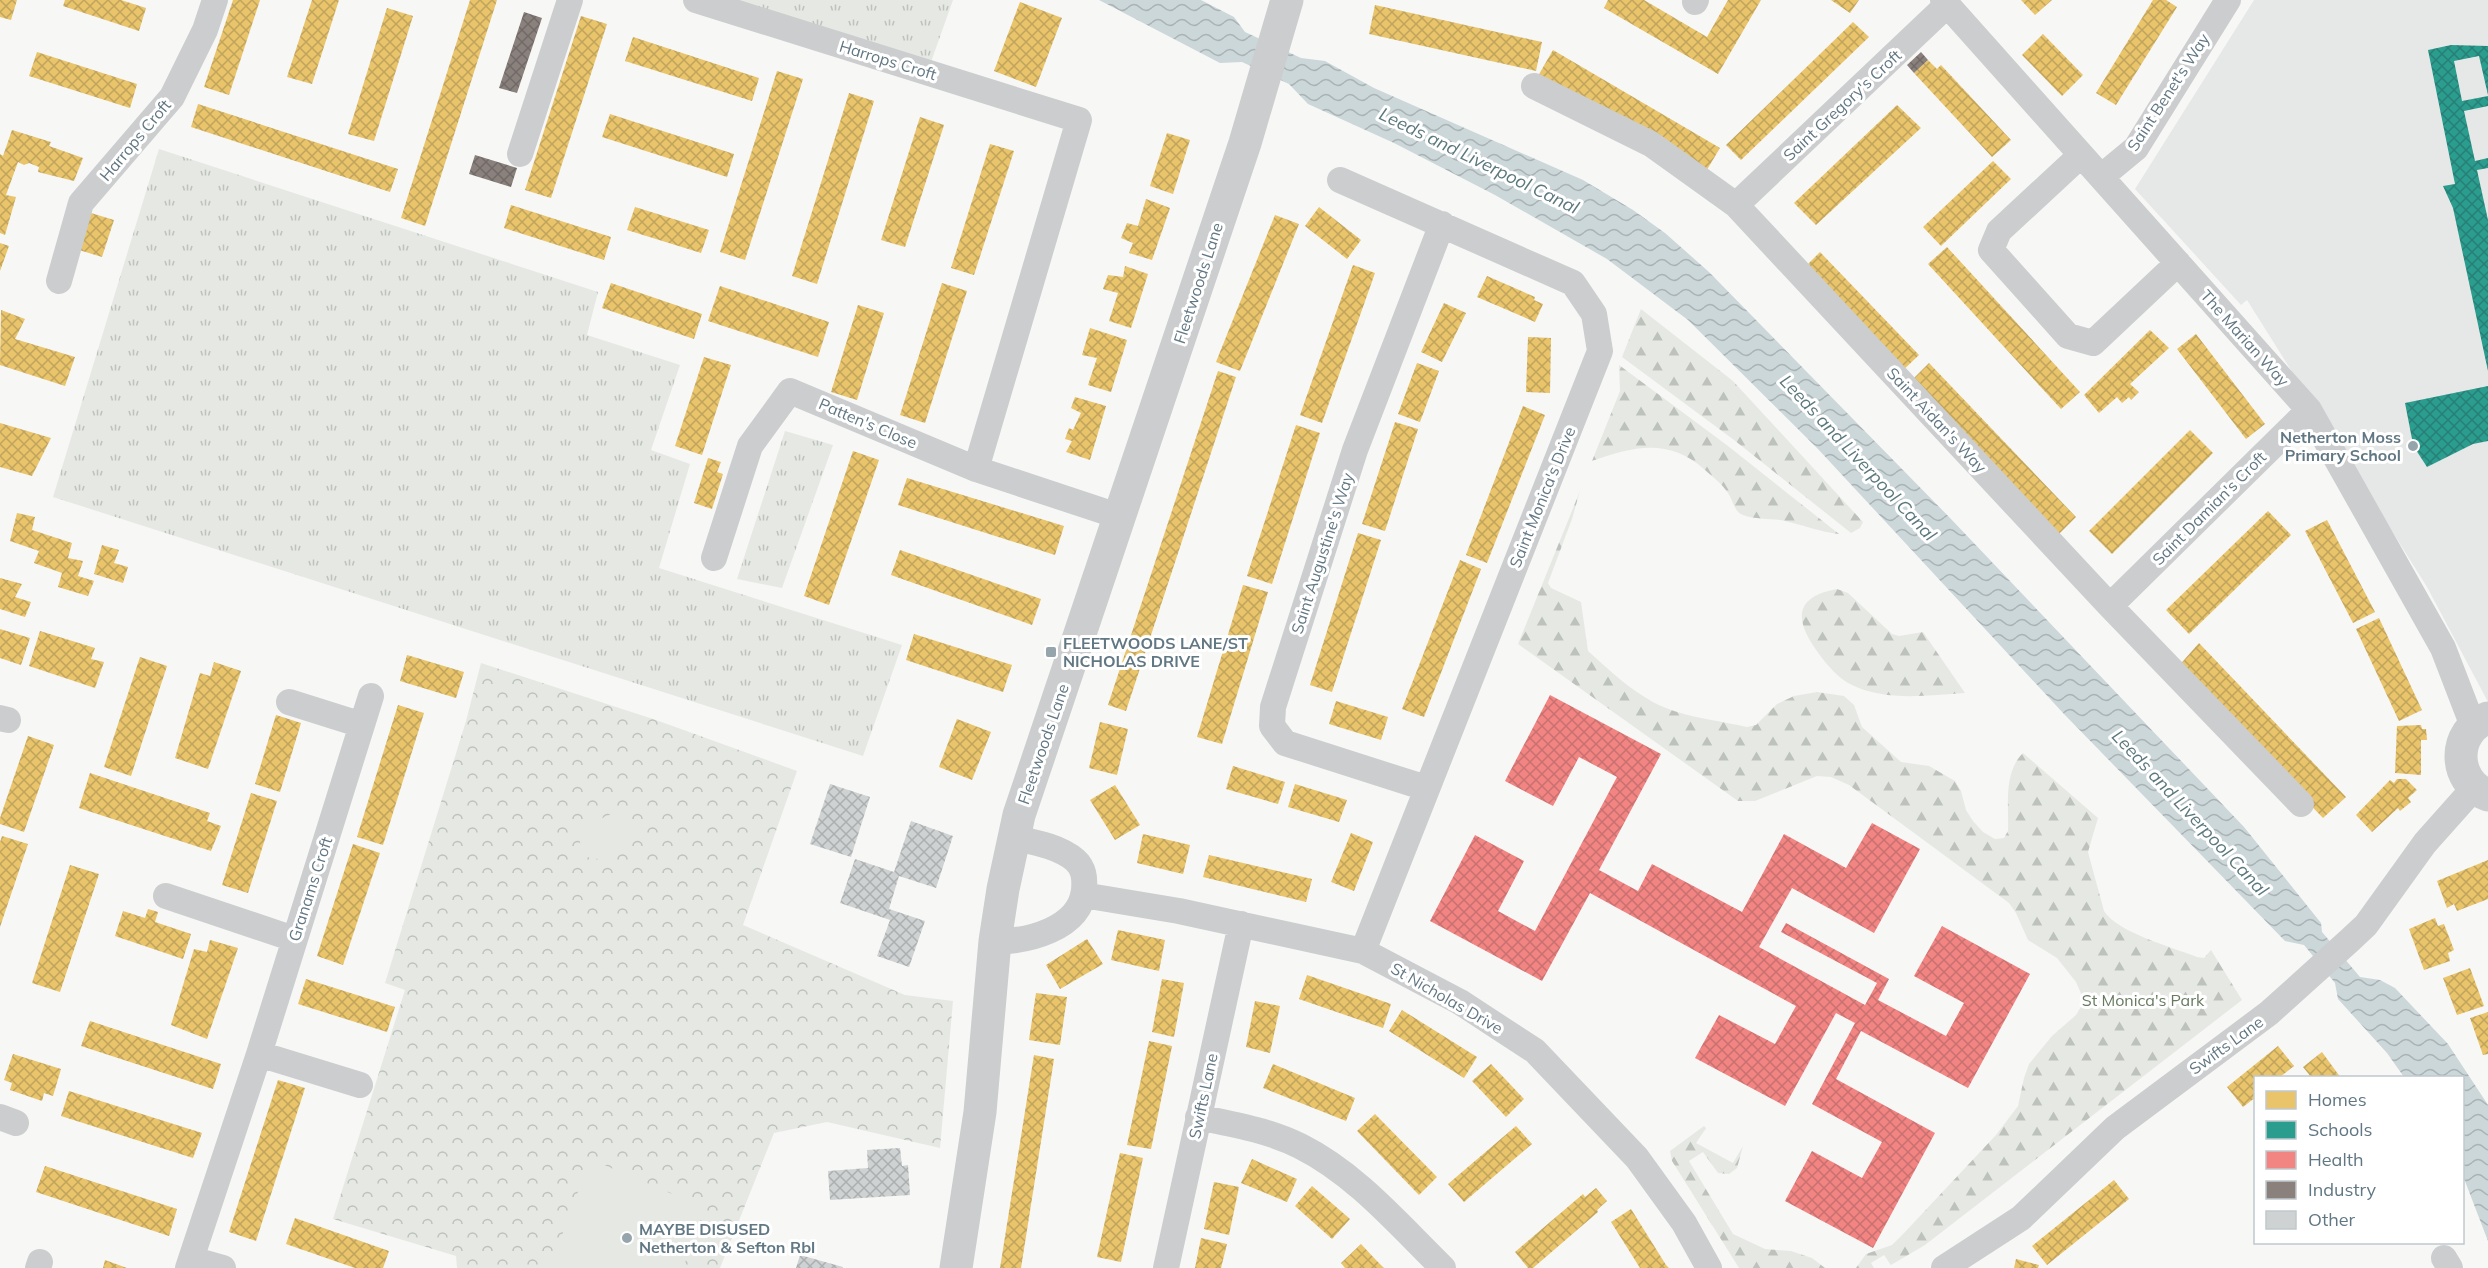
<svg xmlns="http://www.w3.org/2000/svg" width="2488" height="1268" viewBox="0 0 2488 1268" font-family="Mulish,sans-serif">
	<defs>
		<pattern id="grass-tufts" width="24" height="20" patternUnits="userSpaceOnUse" patternTransform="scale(1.5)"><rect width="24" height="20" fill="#e6e9e3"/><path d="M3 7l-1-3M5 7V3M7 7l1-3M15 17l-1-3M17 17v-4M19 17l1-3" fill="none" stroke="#bec2bd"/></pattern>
		<pattern id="forest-firs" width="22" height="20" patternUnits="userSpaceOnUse" patternTransform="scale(1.5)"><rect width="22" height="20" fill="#e6e9e3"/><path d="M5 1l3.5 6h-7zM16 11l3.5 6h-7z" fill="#bec2bd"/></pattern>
		<pattern id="park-crowns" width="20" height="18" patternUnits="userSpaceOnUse" patternTransform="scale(1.5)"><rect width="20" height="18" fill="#e6e9e3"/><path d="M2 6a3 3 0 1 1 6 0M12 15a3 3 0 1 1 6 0" fill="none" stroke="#bec2bd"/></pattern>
		<pattern id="water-waves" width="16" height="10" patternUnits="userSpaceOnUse" patternTransform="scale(1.5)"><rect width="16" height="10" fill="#ccd7d9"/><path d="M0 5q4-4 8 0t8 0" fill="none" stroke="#a9b3b5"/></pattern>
		<pattern id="homes-cross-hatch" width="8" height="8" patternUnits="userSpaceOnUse" patternTransform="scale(1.5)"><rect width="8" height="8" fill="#e9c46a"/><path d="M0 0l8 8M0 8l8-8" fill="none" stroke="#c0a45d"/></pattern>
		<pattern id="schools-cross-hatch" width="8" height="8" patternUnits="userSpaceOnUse" patternTransform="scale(1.5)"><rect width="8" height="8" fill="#2a9d8f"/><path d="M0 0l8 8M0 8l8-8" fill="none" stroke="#277f75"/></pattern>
		<pattern id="health-cross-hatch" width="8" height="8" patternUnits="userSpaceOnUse" patternTransform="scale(1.5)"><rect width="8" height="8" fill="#f28482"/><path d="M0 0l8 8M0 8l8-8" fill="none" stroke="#c77170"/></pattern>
		<pattern id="industry-cross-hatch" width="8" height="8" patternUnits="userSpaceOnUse" patternTransform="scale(1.5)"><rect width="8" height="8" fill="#8a817c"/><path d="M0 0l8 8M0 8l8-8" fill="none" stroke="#6f6a67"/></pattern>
		<pattern id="building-cross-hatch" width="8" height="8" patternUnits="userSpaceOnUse" patternTransform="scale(1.5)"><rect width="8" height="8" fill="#cfd2d2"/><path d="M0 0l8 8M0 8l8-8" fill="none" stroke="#abafb0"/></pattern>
	</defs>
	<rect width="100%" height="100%" fill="#f7f7f6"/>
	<!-- built -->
	<path fill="#e6e8e7" d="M2254,0h234v702l-61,-115 -180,-287 -6,5 -106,-116z"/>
	<!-- grass -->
	<path fill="url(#grass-tufts)" d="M726,0h227l-22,62z
		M159,149l439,143 -11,43 93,30 -29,85 39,14 -31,104 243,77 -39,111 -810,-259z
		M785,431l48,14 -51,143 -45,-9z"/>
	<!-- forest -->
	<path fill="url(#forest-firs)" d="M1641,309l92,72 130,141 -3,6 -9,5 -117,-93 -112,-83z
		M1619,365l109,81 111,88c-19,-2 -36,-9 -54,-13 -13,-3 -29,-1 -42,-6 -9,-3 -10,-15 -15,-22 -6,-9 -15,-16 -23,-23 -36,-32 -70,-24 -113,-9l28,-70z
		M1580,491l-8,28 -24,64 3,5 30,14 7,49c20,18 41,38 65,51 27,15 64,18 94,25l9,-2 21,-21 17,-8 23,-4 27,4 10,9 8,22 39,35 28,4 26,15 6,10 5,19 7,11 10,11 12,7 9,-1 4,-7c1,-26 -5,-58 15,-78l75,65 -10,34 16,59c14,22 68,36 93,46l7,1 7,-8 31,50 -317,245 -34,20 -7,-10 -13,8 3,5h-18l10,-14 26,-9 13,-13 91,-97 22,-29 6,-28 5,-14 23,-28 24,-21 6,-10 1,-7 -7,-16 -19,-24 -29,-18 -12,-27 -7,-10 -160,-118 -18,-8 -14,-1 -62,25h-17l-220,-157z
		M1837,589l11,4 44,41 7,2 24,-4 42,61c-37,2 -78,9 -113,-8 -13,-6 -25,-20 -33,-31 -24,-32 -27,-57 18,-65z
		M1704,1126l2,2 -10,15 37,20 10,-17 -6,22 -8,6 -11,-1 -15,-21 -14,9 44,73 32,15 26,2 21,7 13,10h-86l-67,-107 -2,-10z"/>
	<!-- park -->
	<path fill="url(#park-crowns)" d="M481,663l175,57 141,51 -54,154 162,70 48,6 -13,147 -113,-26 -53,11 -54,135h-263l-1,-12 -123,-37 72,-229 -20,-7 81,-262z"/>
	<!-- garden -->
	<path fill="#e6e9e3" d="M616,812l7,5 7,13 -20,31 -24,-4 -5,-8 -3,-20z
		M590,1159l115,49 -22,60h-133z"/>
	<!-- water -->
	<path fill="url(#water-waves)" d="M1099,0h102l33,17 11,15 56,26 24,3 49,27 209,92 50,30 32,23 44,39 242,247 293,308 77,96 1,9 38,45 20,3 15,8 53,56 40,61v136l-25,-65 -1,-98 -58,-1 -17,-24 -49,-54 -3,-16 -31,-38 -19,-4 -221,-227 -246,-265 -130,-129 -81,-61 -112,-64 -101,-52 -86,-39 -19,-20 -47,-22 -22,1z"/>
	<!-- homes -->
	<path fill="url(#homes-cross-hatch)" d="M0,0h17l-6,20 -11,-3z
		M65,0h56l25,8 -7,23 -76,-25z
		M233,0h27l-31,95 -25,-8z
		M312,0h27l-27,84 -25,-7z
		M470,0h27l-72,226 -24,-8z
		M1608,0h36l63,37 21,-37h33l-43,74 -114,-66z
		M1831,0h28l-9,13z
		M2021,0h31l-17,15z
		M2153,0h13l11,7 -61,98 -20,-12z
		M1020,2l42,16 -26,69 -42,-16z
		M1375,5l167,37 -6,29 -167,-37z
		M387,8l26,8 -39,125 -26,-7z
		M581,16l26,8 -56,174 -26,-8z
		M1853,22l16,15 -128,123 -15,-15z
		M2043,34l40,41 -21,21 -40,-41z
		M633,37l126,41 -7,23 -127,-40z
		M1553,50l167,98 -15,25 -167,-97z
		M37,52l100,32 -7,24 -101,-32z
		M1928,60l9,9 4,-4 70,75 -19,17 -78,-84z
		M777,71l26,8 -58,181 -25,-8z
		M849,93l25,8 -57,183 -25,-8z
		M198,104l200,65 -8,23 -199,-65z
		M1897,105l24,23 -105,97 -22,-22z
		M610,114l124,40 -7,23 -125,-40z
		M920,117l24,8 -39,122 -24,-7z
		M12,130l39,12 -2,4 34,12 -9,23 -36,-9 1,-5 -10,-4 -5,2 -6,-3 -12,33 10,2 -11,38 -5,-2v-79l3,2z
		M1167,133l23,7 -17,54 -23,-8z
		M990,144l24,7 -40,124 -23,-7z
		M1993,161l18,18 -70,67 -18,-19z
		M1146,199l24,9 -18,52 -23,-7 4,-10 -12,-5 6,-15 11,3z
		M511,205l100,32 -7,23 -100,-32z
		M635,207l74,23 -8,23 -74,-23z
		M1319,207l42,33 -14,19 -42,-33z
		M91,213l23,7 -12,37 -23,-7z
		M1275,215l24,9 -59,147 -24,-9z
		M0,243l9,3 -9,25z
		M1947,247l133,145 -19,17 -133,-145z
		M1820,252l99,103 -20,19 -98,-103z
		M1353,265l22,8 -53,150 -22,-8z
		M1125,266l23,8 -17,54 -22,-7 9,-28 -15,-4 5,-14 15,2z
		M1487,276l48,21 -1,3 9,4 -8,18 -58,-25z
		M611,283l91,31 -8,25 -92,-31z
		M942,283l25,8 -42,132 -25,-8z
		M720,286l109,36 -11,35 -110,-36z
		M1444,303l22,10 -24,49 -21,-10z
		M858,305l26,8 -27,87 -26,-8z
		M1,310l24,9 -10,20 60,18 -10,29 -65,-21z
		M1090,328l37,12 -16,52 -23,-7 9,-27 -15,-3z
		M2150,330l19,18 -39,36 9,8 -8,8 -2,-3 -7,6 -5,-6 -18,16 -15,-18z
		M2196,334l69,90 -19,15 -69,-90z
		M1528,337l23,1 -1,55 -24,-1z
		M704,357l27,8 -29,90 -27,-9z
		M1417,363l22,8 -19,51 -22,-8z
		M1929,363l147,154 -21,21 -147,-154z
		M1218,371l18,6 -110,334 -18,-6z
		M1075,397l31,9 -16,54 -24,-8 6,-11 -7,-2 4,-11 4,2 8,-17 -10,-5z
		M1523,406l22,9 -58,148 -21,-8z
		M1395,422l23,7 -33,102 -23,-7z
		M0,423l51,15 -19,38 -32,-9z
		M1296,425l24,8 -48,151 -25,-8z
		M2190,430l23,23 -101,101 -23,-23z
		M853,451l26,9 -50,145 -25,-9z
		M708,458l13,4 -4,10 6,2 -11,35 -18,-6z
		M907,478l157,48 -9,29 -157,-50z
		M2268,511l23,24 -102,99 -23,-24z
		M17,513l18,4 -3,13 40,13 -4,15 15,3 -5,15 16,5 -6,15 -30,-9 4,-14 -28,-10 5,-12 -29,-10z
		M2327,520l48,92 -22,11 -48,-92z
		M1358,533l23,7 -49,152 -22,-7z
		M102,545l17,5 -5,13 14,4 -5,16 -29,-9z
		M900,550l141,49 -9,26 -141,-50z
		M1460,560l21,9 -57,148 -22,-8z
		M0,578l22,6 -7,13 16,5 -6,15 -25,-8z
		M1243,585l25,7 -46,152 -25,-7z
		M2379,618l43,92 -23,11 -43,-92z
		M0,629l30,9 -9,27 -21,-7z
		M40,631l55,17 -4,11 13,3 -9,26 -66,-22z
		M914,634l98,31 -9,27 -97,-32z
		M2199,643l147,154 -23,21 -146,-150z
		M407,655l57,17 -8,26 -56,-17z
		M140,657l27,9 -36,110 -27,-9z
		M214,662l27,9 -33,98 -33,-11 25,-85 10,3z
		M1336,701l52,16 -7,23 -52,-16z
		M398,705l26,8 -41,132 -26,-8z
		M276,715l25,8 -21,69 -25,-8z
		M957,719l34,13 -19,48 -33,-13z
		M1100,722l28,7 -11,46 -28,-7z
		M2421,725l1,4h4l1,11h-6v35l-26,-2 2,-47z
		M28,736l26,9 -30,87 -24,-8v-6z
		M1233,766l52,16 -7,22 -52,-15z
		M90,773l120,40 -3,8 14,5 -10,25 -132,-43z
		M2397,779h9l11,11 -9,8 3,4 -11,9 -2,-3 -26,24 -16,-17 34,-35 4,3z
		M1295,784l52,16 -8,22 -51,-15z
		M1115,785l25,40 -25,15 -25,-40z
		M251,793l26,8 -29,92 -26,-8z
		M1351,833l22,9 -19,49 -23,-9z
		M1143,834l47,11 -7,29 -46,-11z
		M2,836l26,8 -28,83v-85z
		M353,844l27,9 -37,112 -26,-9z
		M1209,855l103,24 -6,23 -103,-25z
		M2488,860v39l-31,12 -3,-7 -7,4 -10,-27z
		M70,865l29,9 -39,118 -28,-9z
		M148,909l10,3 -3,10 36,12 -8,25 -68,-23 8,-25 22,7z
		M2435,918l3,8 6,-2 10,26 -6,3 2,8 -26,9 -15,-41z
		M1118,930l47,10 -6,31 -48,-11z
		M1087,939l16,25 -43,25 -14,-24z
		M210,940l28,8 -31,91 -36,-14 23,-76 13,3z
		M2470,968l14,38 -27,9 -14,-37z
		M1307,975l84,29 -8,24 -84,-29z
		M306,979l89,28 -8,25 -89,-28z
		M1162,979l22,4 -10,54 -22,-5z
		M1036,993l31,4 -7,48 -31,-5z
		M1255,1001l25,5 -10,47 -24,-6z
		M1402,1010l75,47 -13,21 -75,-47z
		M2488,1012v42l-5,1 -13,-37z
		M90,1021l131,43 -8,25 -132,-43z
		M1149,1041l23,5 -21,103 -24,-4z
		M2278,1046l16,20 -14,11h-24v20l-13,10 -16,-20z
		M2322,1052l16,22 3,3h-30l-8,-10z
		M13,1054l48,15 -8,27 -9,-3 -2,8 -32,-11 2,-7 -8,-3z
		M1034,1055l20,4 -33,209h-21z
		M1273,1064l82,34 -9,23 -83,-33z
		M1491,1064l33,35 -18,18 -34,-36z
		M278,1080l27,8 -49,153 -27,-9z
		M69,1091l133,42 -9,25 -132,-42z
		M1375,1114l62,63 -18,18 -62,-64z
		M1516,1126l16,18 -68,58 -16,-18z
		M1120,1153l23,5 -22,104 -24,-5z
		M1252,1159l45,20 -10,23 -46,-19z
		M45,1166l132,43 -8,27 -133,-44z
		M2114,1180l15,19 -82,66 -15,-19z
		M1214,1182l25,5 -10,48 -25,-6z
		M1312,1186l38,33 -18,20 -37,-33z
		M1596,1188l11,13 -10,9 1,2 -65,56h-5l-13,-16 68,-58 2,3z
		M1631,1209l35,56 3,3h-29l-29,-46z
		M295,1218l94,33 -6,17h-28l-69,-24z
		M1201,1238l26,6 -6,24h-26z
		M1361,1244l14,15 9,9h-39l-4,-5z
		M2016,1259l23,6 -1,3h-24z
		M105,1260l22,8h-24z"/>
	<!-- schools -->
	<path fill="url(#schools-cross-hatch)" d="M2451,45l37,1v49l-9,-39 -25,5 8,40 26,-5v10l-24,5 11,50 13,-3v10l-11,2 11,50v151l-35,-163 -10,-22 12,-2 -27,-134z
		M2488,386v55l-15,3 -46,23 -11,-17 -4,-11 -7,-36z"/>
	<!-- health -->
	<path fill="url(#health-cross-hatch)" d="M1550,695l111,59 -62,116 39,21 14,-27 90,48 42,-78 62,34 26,-45 48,26 -46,84 -82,-45 -33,59 106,58 12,-22 -96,-51 5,-9 103,56 -11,21 68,36 18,-33 -50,-27 28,-50 88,48 -62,114 -107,-57 -25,48 99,54 -62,115 -88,-47 27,-50 50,27 20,-36 -70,-38 43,-81 -19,-10 -51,93 -90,-48 24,-43 56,29 21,-38 -206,-113 -48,88 -112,-60 45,-86 49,26 -26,50 37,20 82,-154 -38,-20 -26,49 -48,-25z"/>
	<!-- industry -->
	<path fill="url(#industry-cross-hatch)" d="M524,12l18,6 -25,75 -18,-5z
		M1921,52l7,8 -14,13 -7,-8z
		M475,155l42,13 -6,19 -42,-13z"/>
	<!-- building -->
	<path fill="url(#building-cross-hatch)" d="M830,784l40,13 -19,60 -41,-13z
		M911,821l42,15 -17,52 -37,-12 -10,33 36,12 -16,46 -32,-11 13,-36 -50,-17 15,-44 39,13z
		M900,1148l2,18 6,-1 2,30 -80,5 -2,-29 40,-3 -1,-18z
		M800,1255l43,12v1h-47z"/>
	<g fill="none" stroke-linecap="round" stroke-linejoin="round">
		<!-- minor -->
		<path stroke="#cccdce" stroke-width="26" d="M696,0l383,120 -103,349
			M1943,0l366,410 134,238 30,78
			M1695,2l1,-2
			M1534,86l117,58 85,61 374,401 191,198
			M520,154l50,-154
			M2081,155l-82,76 -8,19 77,86 25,7 85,-80
			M2101,177l35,-29 92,-148
			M1340,180l233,103 21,31 6,37 -237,600
			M1736,205l211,-200
			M59,281l22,-78 91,-106 33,-67 10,-30
			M714,558l36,-112 40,-55 186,78 145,48
			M2110,606l199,-196
			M289,702l73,23
			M0,718l8,2
			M1426,788l-141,-45 -13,-17 1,-19 82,-257 87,-226
			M1083,895l96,16 184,40 97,51 75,49 102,107 47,65 25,45
			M166,896l128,43
			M995,941c32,1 85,-12 89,-51 1,-12 0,-22 -9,-30 -16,-14 -42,-18 -61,-22
			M259,1054l101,31
			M0,1117l16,6
			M1198,1117c34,7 70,13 102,29 56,28 98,78 143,122
			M2444,1258l6,10
			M191,1259l32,9
			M38,1268l2,-6
			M188,1268l71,-214 112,-358
			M1166,1268l75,-344
			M1944,1268l77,-50 94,-90 154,-115 81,-73 16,-15 59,-82 49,-55"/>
		<!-- tertiary -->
		<path stroke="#cccdce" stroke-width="33" d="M2488,718c-36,12 -36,64 0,77
			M956,1268l24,-156 15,-171 8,-52 16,-74 226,-672 42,-143"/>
	</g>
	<!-- markers -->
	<g fill="#96a4ab" stroke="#fff" stroke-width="2">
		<circle cx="2413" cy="446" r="6"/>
		<rect x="1045" y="646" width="12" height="12" rx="3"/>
		<circle cx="627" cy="1238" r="6"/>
	</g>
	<g text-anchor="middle" stroke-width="6" stroke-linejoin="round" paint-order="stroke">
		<!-- street labels -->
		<g font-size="16" fill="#617783" stroke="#fff">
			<text transform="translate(888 60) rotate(17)" y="6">Harrops Croft</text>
			<text transform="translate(2168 92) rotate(-57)" y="6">Saint Benet's Way</text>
			<text transform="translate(1842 105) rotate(-43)" y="6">Saint Gregory's Croft</text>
			<text transform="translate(135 140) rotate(-50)" y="6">Harrops Croft</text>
			<text transform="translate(1198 283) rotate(-72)" y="6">Fleetwoods Lane</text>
			<text transform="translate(2245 338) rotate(48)" y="6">The Marian Way</text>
			<text transform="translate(1937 420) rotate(47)" y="6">Saint Aidan's Way</text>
			<text transform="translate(868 423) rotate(23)" y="6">Patten's Close</text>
			<text transform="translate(1542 497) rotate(-68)" y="6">Saint Monica's Drive</text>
			<text transform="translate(2209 508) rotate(-45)" y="6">Saint Damian's Croft</text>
			<text transform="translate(1322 553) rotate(-72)" y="6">Saint Augustine's Way</text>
			<text transform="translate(1043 744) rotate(-71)" y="6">Fleetwoods Lane</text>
			<text transform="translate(310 889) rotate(-72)" y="6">Granams Croft</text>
			<text transform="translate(1447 998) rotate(30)" y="6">St Nicholas Drive</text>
			<text transform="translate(2226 1045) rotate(-36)" y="6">Swifts Lane</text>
			<text transform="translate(1203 1096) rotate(-78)" y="6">Swifts Lane</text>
		</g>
		<!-- poi labels -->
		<g font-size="16" font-weight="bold" fill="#617783" stroke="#fff" text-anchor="start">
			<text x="2401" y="443" text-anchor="end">Netherton Moss<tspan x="2401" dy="18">Primary School</tspan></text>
			<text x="1063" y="649">FLEETWOODS LANE/ST<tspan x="1063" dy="18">NICHOLAS DRIVE</tspan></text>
			<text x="639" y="1235">MAYBE DISUSED<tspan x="639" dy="18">Netherton &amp; Sefton Rbl</tspan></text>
		</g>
		<!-- park labels -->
		<g font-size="16" fill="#677a60" stroke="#fff">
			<text x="2143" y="1006">St Monica's Park</text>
		</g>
		<!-- water labels -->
		<g font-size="18" font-style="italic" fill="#5b787d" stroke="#fff">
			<text transform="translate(1479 161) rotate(26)" y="6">Leeds and Liverpool Canal</text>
			<text transform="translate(1858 458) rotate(47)" y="6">Leeds and Liverpool Canal</text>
			<text transform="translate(2190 813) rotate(47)" y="6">Leeds and Liverpool Canal</text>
		</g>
	</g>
	<!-- legend -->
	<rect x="2254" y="1076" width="210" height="168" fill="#ffffff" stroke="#c0c9cd" stroke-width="1.5"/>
	<rect x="2266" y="1091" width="30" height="18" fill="#e9c46a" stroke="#c0c9cd" stroke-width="1.5"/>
	<text x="2308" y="1106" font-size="18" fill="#617783">Homes</text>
	<rect x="2266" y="1121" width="30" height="18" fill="#2a9d8f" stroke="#c0c9cd" stroke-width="1.5"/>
	<text x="2308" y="1136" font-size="18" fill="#617783">Schools</text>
	<rect x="2266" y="1151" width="30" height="18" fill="#f28482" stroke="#c0c9cd" stroke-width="1.5"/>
	<text x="2308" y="1166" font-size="18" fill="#617783">Health</text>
	<rect x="2266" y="1181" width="30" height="18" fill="#8a817c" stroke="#c0c9cd" stroke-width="1.5"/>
	<text x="2308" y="1196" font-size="18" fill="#617783">Industry</text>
	<rect x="2266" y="1211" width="30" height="18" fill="#cfd2d2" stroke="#c0c9cd" stroke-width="1.5"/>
	<text x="2308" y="1226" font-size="18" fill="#617783">Other</text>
</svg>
